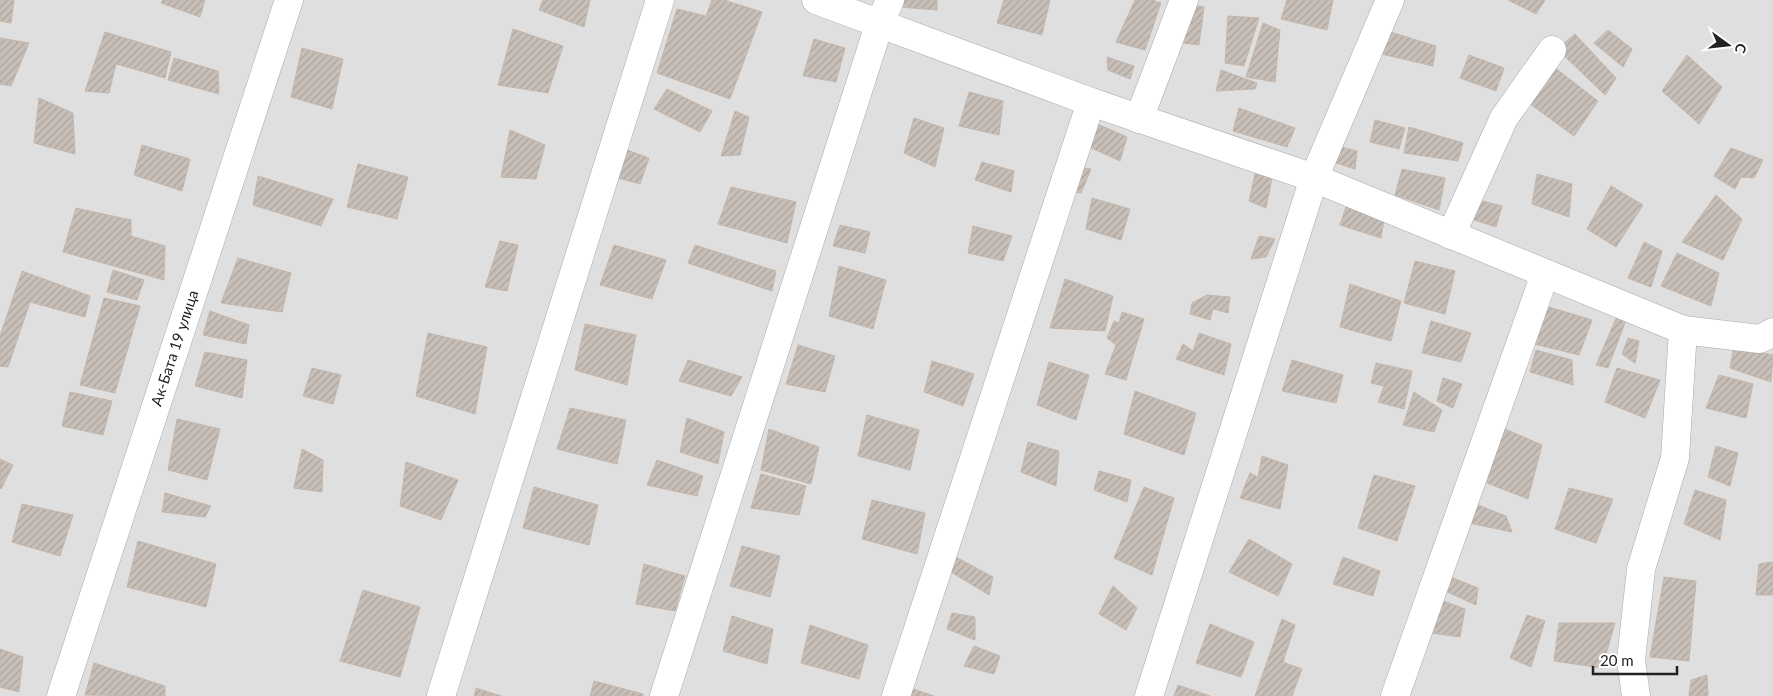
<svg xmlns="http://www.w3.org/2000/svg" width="1773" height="696" viewBox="0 0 1773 696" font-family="Lato,sans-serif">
	<defs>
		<pattern id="building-hatch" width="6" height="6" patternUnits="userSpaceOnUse" patternTransform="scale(1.25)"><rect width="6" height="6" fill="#c7bfb8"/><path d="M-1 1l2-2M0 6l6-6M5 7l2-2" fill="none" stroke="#aba49e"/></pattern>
	</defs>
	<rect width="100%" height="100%" fill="#f2efe9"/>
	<!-- residential -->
	<path fill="#e0dfdf" d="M0,0h1773v696h-1773z"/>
	<!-- building -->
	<path fill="url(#building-hatch)" stroke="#c4b6ab" d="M0,0h14l-3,23 -11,-2z
		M163,0h42l-5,17 -39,-14z
		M543,0h47l-6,27 -45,-17z
		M712,0h12l38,12 -32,87 -73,-26 20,-64 29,7z
		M902,0h35v10l-37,-3z
		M1004,0h46l-8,35 -45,-12z
		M1135,0h17l9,3 -16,47 -29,-8z
		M1287,0h46l-6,30 -46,-11z
		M1508,0h37l-9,14z
		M1192,5l12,2 -5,38 -25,-3z
		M1228,16l31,2 -15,48 -19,-3z
		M1263,23l17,7 -5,52 -29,-5z
		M513,29l50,17 -15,47 -50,-8z
		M1384,30l52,16 -3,20 -56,-13z
		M1608,30l24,19 -9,18 -29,-24z
		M105,32l66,20 -6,26 -49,-14 -7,29 -24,-2z
		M1575,34l41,44 -11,17 -48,-46z
		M0,38l29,5 -18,43 -11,-2z
		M814,39l31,9 -9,34 -33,-6z
		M302,48l41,11 -11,50 -41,-12z
		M1469,55l35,13 -8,23 -36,-13z
		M1687,55l35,32 -23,37 -37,-33z
		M1107,57l27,9 -4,13 -22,-9z
		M174,58l44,13 1,23 -51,-14z
		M1554,67l44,34 -24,35 -48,-35z
		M1221,70l36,13 -2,6 -39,2z
		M667,89l45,22 -12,21 -46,-23z
		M969,92l34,9 -4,34 -40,-9z
		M39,98l34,15 2,41 -41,-11z
		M1239,108l56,20 -8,19 -54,-16z
		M735,111l14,6 -9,38 -19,1z
		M914,118l30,10 -9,39 -31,-14z
		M1375,120l30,8 -6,21 -29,-7z
		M1095,123l32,14 -7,24 -33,-15z
		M1409,127l54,16 -5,18 -54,-8z
		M510,130l35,15 -9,34 -35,-2z
		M142,145l48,14 -8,32 -48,-16z
		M1337,146l20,5 -2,18 -22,-7z
		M1731,148l32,12 -9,18 -13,-1 -6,12 -21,-13z
		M627,150l22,8 -9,26 -22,-6z
		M982,162l32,9 -3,21 -36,-12z
		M358,164l50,13 -11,42 -50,-12z
		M1078,167l13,2 -10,24 -13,-2z
		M1402,169l43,9 -6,32 -44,-15z
		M1255,174l17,4 -6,30 -17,-7z
		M1537,174l35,10 -3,33 -37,-13z
		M258,176l75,23 -12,27 -68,-21z
		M1611,186l32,19 -27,42 -29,-18z
		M731,187l65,15 -9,41 -69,-19z
		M1716,195l26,24 -19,41 -41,-18z
		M1092,198l38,11 -9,31 -35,-11z
		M1475,199l27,7 -6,21 -25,-8z
		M1346,207l38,13 -3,18 -41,-13z
		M76,208l55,12v16l34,10 -1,34 -101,-28z
		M840,225l30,7 -5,21 -32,-7z
		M973,226l39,10 -9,25 -35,-8z
		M1259,236l16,3 -9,18 -15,2z
		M500,241l18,4 -11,46 -22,-4z
		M1644,242l18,9 -11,36 -23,-9z
		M614,245l52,15 -14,39 -52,-14z
		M695,245l81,26 -4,20 -84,-28z
		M1677,253l42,20 -8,33 -50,-20z
		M238,258l53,15 -9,39 -61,-9z
		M1415,261l40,10 -10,43 -41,-11z
		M839,266l47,14 -13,49 -44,-13z
		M113,270l31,10 -7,20 -30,-8z
		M22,271l68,25 -5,21 -55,-15 -22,65 -8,-1v-30z
		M1065,279l48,17 -8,35 -55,-3z
		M1350,284l51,17 -10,40 -51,-14z
		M1207,295l23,2 -2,16 -15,-4 -3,11 -20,-6 2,-11z
		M104,298l36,8 -25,87 -35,-8z
		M1546,306l46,14 -13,35 -49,-12z
		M210,311l39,14 -3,19 -43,-9z
		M1122,312l22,7 -18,61 -21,-6 11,-29 -9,-7 7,-17 5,2z
		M1617,316l9,4 -18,48 -12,-3z
		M1431,321l40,12 -10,29 -39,-9z
		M585,324l51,11 -9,50 -52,-15z
		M428,333l59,14 -12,67 -59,-18z
		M1199,333l32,11 -7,31 -48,-16 7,-15 10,7z
		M1628,338l11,3 -4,22 -13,-9z
		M798,345l37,11 -10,36 -39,-8z
		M1734,347l39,8 -2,27 -41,-14z
		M1536,350l36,10 1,25 -43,-13z
		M205,352l42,8 -5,38 -47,-12z
		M688,360l54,17 -11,19 -52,-15z
		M1292,360l51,15 -7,28 -54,-12z
		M932,361l42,13 -11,32 -39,-14z
		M1049,362l40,13 -13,45 -39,-15z
		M1376,363l36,8 -8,38 -26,-7 6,-16 -13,-3z
		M312,368l29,7 -8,29 -30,-8z
		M1617,368l43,12 -15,38 -40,-16z
		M1719,375l34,9 -7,34 -40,-10z
		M1443,378l19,6 -9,24 -16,-7z
		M1135,391l61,22 -12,42 -60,-21z
		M70,392l42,9 -9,34 -41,-9z
		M1414,392l28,18 -8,22 -31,-7z
		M570,408l56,12 -9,44 -60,-15z
		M867,415l52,15 -9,40 -52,-14z
		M687,418l37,14 -6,32 -38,-12z
		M177,419l43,10 -13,51 -39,-10z
		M1503,428l39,17 -14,54 -41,-16z
		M769,429l50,18 -8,37 -50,-14z
		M1028,442l31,9 -3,35 -35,-14z
		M1716,446l22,7 -8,33 -22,-9z
		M302,449l21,11 -1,32 -28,-4z
		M1262,456l26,9 -8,44 -40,-11 10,-25 8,4z
		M0,459l13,6 -12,24 -1,-1z
		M657,460l46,16 -6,20 -50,-11z
		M406,462l52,18 -17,40 -41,-14z
		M1099,471l32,9 -4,22 -33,-12z
		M761,474l45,12 -7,29 -48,-7z
		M1374,475l41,11 -18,55 -39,-13z
		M534,487l64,18 -9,40 -66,-17z
		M1144,487l30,11 -22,77 -38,-17z
		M1569,488l44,11 -17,44 -41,-14z
		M1695,490l31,10 -6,40 -36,-16z
		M165,493l46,13 -6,11 -43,-5z
		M872,500l53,13 -8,41 -55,-15z
		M22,504l51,11 -13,41 -48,-14z
		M1478,505l28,11 6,16 -43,-9z
		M1249,539l43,25 -14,32 -49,-24z
		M138,541l78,23 -10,43 -79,-20z
		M742,546l38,10 -10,41 -40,-11z
		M954,556l39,21 -4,18 -38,-23z
		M1343,557l37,14 -7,25 -40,-12z
		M1773,562v33h-17l3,-31z
		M644,564l41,12 -10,35 -39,-7z
		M1664,577l32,4 -7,80 -39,-4z
		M1453,578l25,10 -2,17 -31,-14z
		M1113,586l24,22 -11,22 -27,-16z
		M363,590l57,17 -20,70 -60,-16z
		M1441,600l24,9 -5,28 -36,-5z
		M952,613l23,4v23l-28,-11z
		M1527,615l18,6 -14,46 -21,-9z
		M732,616l41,13 -6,35 -44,-13z
		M1282,619l13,6 -12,37 19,7 -10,27h-37z
		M1559,623h56l-13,45 -48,-7z
		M1210,624l44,18 -13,35 -45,-14z
		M810,625l58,20 -9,34 -58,-16z
		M974,646l26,10 -6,18 -30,-8z
		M0,649l23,8 -4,35 -19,-5z
		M94,663l71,23v10l-80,-1z
		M1707,675l1,21h-19l2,-16z
		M594,681l49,13v2h-53z
		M1178,685l32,11h-36z
		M476,688l25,8h-27z
		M910,688l24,8h-26z"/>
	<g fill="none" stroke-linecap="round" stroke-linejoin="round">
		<!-- street casing -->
		<g stroke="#a9a9a9" stroke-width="29">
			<g id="street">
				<path d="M816,0l275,102 223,76 369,152 77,9 13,-7"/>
				<path d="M1139,119l45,-119"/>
				<path d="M1451,235l53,-117 48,-68"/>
				<path id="s1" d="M61,696l228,-696"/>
				<path d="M441,696l219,-696"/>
				<path d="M664,696l215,-671 11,-25"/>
				<path d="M896,696l195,-594"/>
				<path d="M1149,696l165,-518 76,-178"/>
				<path d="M1395,696l150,-422"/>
				<path d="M1636,696l-5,-36 10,-91 34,-111 8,-128"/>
			</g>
		</g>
		<!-- street -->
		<use href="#street" stroke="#fff" stroke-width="28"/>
	</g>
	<g text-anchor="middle" stroke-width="4.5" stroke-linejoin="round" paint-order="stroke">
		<!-- street labels -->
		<g font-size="15" fill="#222" stroke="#fff">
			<text dy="5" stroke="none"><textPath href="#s1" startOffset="366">Ак-Бата 19 улица</textPath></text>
		</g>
	</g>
	<!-- north arrow -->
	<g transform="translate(1728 45) rotate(105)" stroke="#ffffff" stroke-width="4" paint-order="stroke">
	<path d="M0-4L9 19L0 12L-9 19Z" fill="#222222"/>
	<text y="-8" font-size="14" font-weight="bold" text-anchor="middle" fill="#222222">С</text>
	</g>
	<!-- scale -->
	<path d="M1593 666v8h84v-8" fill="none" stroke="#222222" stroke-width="2.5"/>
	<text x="1600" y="666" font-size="15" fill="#222222" stroke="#ffffff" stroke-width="4" paint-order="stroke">20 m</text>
</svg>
